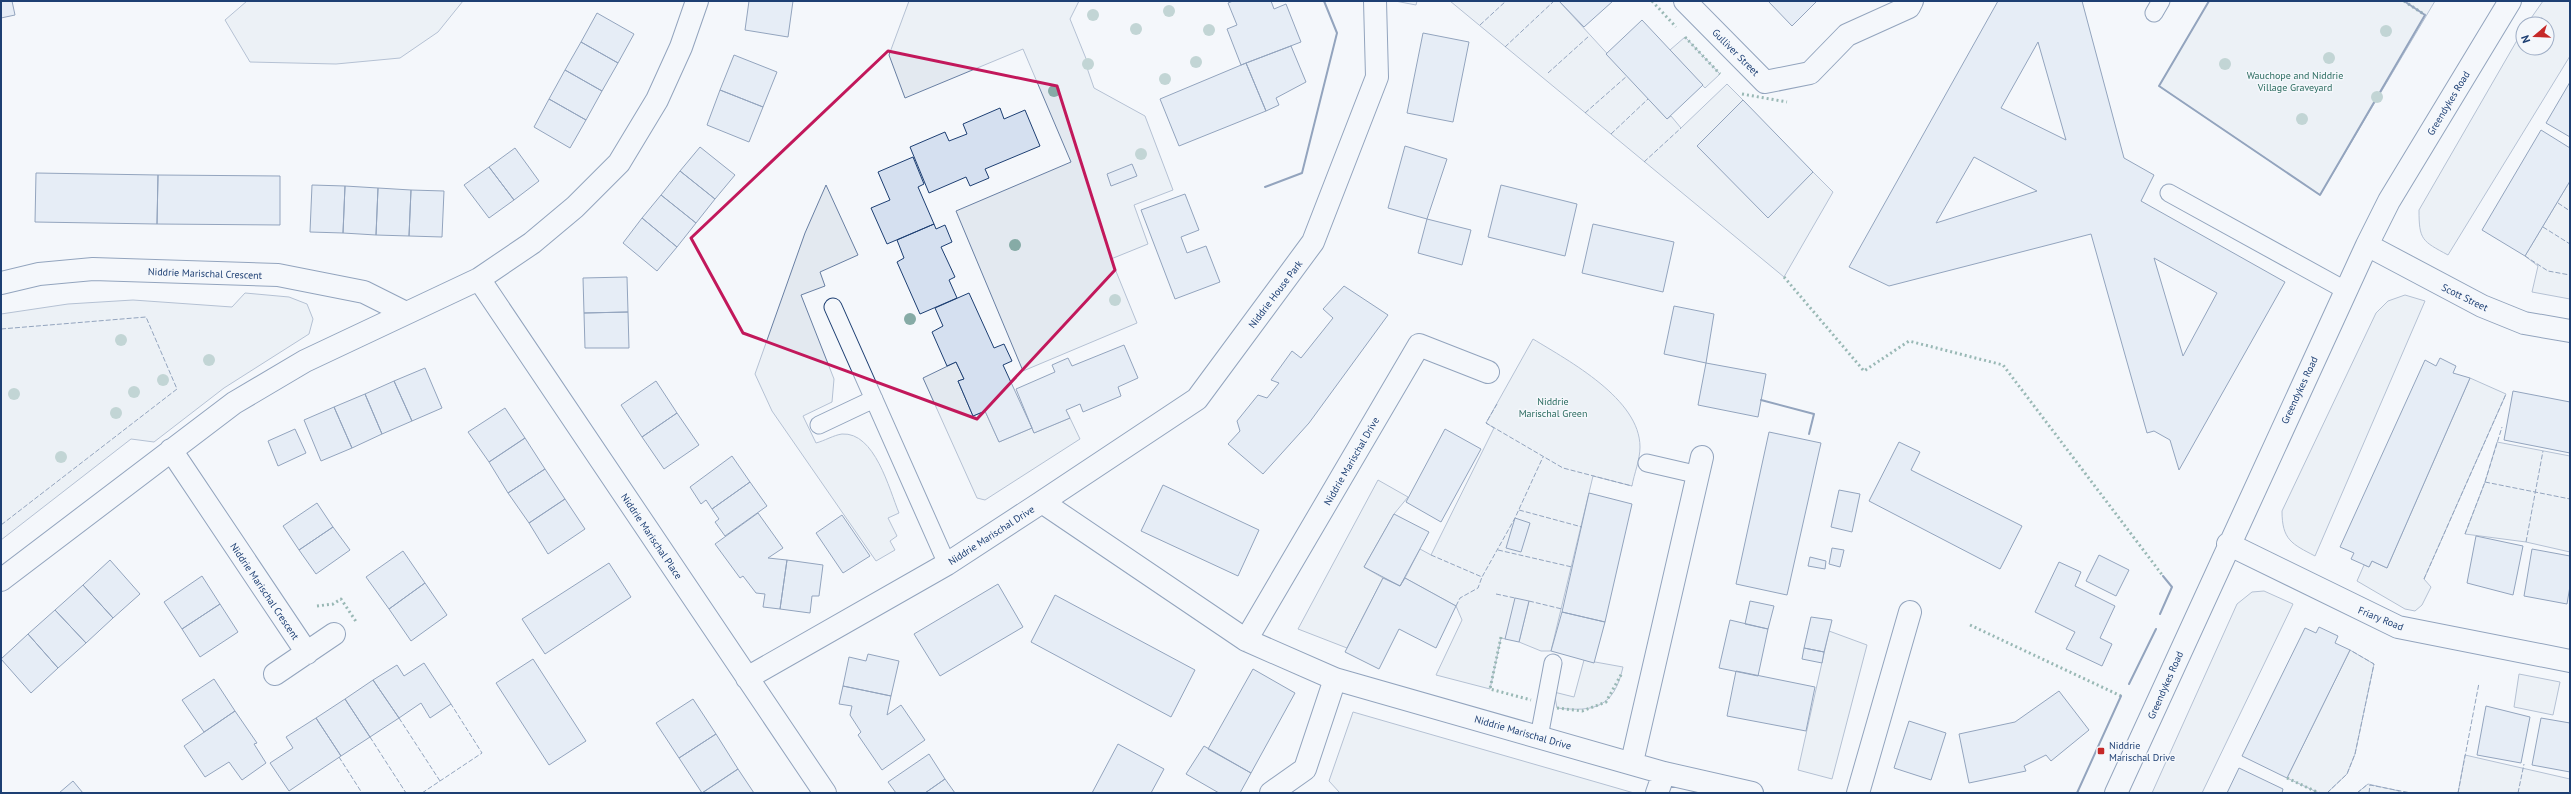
<svg xmlns="http://www.w3.org/2000/svg" width="2571" height="794" viewBox="0 0 2571 794" font-family="'PT Sans',sans-serif">
	<rect width="100%" height="100%" fill="#f4f7fb"/>
	<!-- green -->
	<path fill="#e3e9f0" stroke="#687fa3" d="M247,1h216l-25,31 -38,26 -64,6 -86,-2 -25,-42z
		M909,1h170l-9,18 17,42 -2,1 9,26 51,28 28,74 -39,15 14,39 -37,15 26,64 -114,48 -67,-160 115,-49 -48,-113 -118,49 -16,-43z
		M1395,1h22l-1,4z
		M1450,1h109l108,118 4,-3 10,12 46,-44 16,16 -46,46 71,71 45,-45 20,20 -49,85z
		M2209,1h226l-115,194 -161,-109z
		M2543,1h27v55l-122,199c-26,-14 -29,-15 -29,-45l104,-180v18h24v-24h-20z
		M1685,37l35,37 -15,14 -35,-38z
		M2570,181v118l-38,-7 6,-26 -13,-10z
		M826,185l32,70 -38,17 5,14 -24,9 33,84 -2,23 -29,14 13,27c8,-2 18,-8 26,-9 33,-2 47,55 57,79l-11,5 9,18 -7,5 5,9 -19,11 -104,-150 -17,-37 50,-141z
		M245,293l44,4 18,7 6,15 -4,15 -85,54 -70,54 -23,-3 -130,101v-226l67,-10 65,-4 99,7z
		M2405,295l20,6 -110,255c-23,-12 -33,-16 -33,-45l94,-198 12,-12z
		M1533,339c36,22 107,60 107,108 0,13 -6,27 -8,39l-39,-10 -42,175h-10l-22,-9 10,-41 -24,38 -4,-1 -11,51 -54,-14 26,-55 -6,-14 -51,-28 15,-29 11,6 63,-127 -8,-5z
		M956,362l8,17 -6,2 15,35 12,-5 14,31 33,-14 2,5 36,-15 10,21 -95,61 -8,-2 -54,-120z
		M2470,378l36,16 -82,185 7,8 -9,18 -7,6 -10,-2 -48,-28 7,-16 5,2 3,-6 15,7z
		M2497,442l73,14v96l-44,-10 -61,-8 20,-52z
		M1378,480l30,17 -14,17 -30,53 19,11 -36,70 -49,-19z
		M2264,591l29,13 -91,189h-50l85,-189 15,-12z
		M1829,631l38,14 -35,134 -34,-9z
		M2350,650l24,14 -19,90 -8,20 -20,19h-8l-32,-15z
		M1584,660l39,7c-9,41 -29,45 -66,41l-3,-16 20,5z
		M2519,674l41,8 -7,33 -39,-8z
		M1353,712l243,70 38,11h-294l-11,-12z
		M2465,755l105,24v14h-112z
		M2368,784l31,7v2h-42z"/>
	<!-- building -->
	<path fill="#d5e0f0" stroke="#1d3f73" fill-rule="evenodd" d="M1,1h11l3,14 -14,3z
		M749,1h44l-5,36 -43,-7z
		M1233,1h38l3,8 12,-5 15,38 -60,23 -14,-36 10,-4 -9,-22z
		M1559,1h54l-29,26z
		M1768,1h49l-25,25z
		M1998,1h84l42,157 30,17 -13,26 144,81 -106,188 -9,-30 -16,-9 -7,2 -56,-199 -202,52 -40,-19zM2038,42l28,98 -65,-32zM1974,157l63,34 -101,32zM2154,258l63,35 -34,63z
		M597,13l37,21 -16,29 -37,-21z
		M1642,20l61,65 -36,34 -61,-65z
		M1423,33l46,9 -16,80 -46,-9z
		M581,42l37,21 -16,28 -37,-21z
		M1291,46l15,36 -30,16 3,7 -13,6 -20,-48z
		M734,55l43,17 -14,35 -43,-17z
		M1246,63l20,48 -87,35 -19,-47z
		M565,70l37,21 -16,29 -37,-21z
		M2570,82v55l-24,-14z
		M720,90l43,17 -14,35 -42,-17z
		M549,99l37,21 -16,28 -36,-21z
		M1743,100l70,72 -45,46 -71,-72z
		M1000,108l4,11 21,-9 15,36 -55,23 4,9 -19,8 -4,-9 -37,16 -19,-46 35,-15 4,9 18,-7 -4,-10z
		M2541,130l29,18v33l-45,75 -43,-26z
		M1405,146l42,13 -20,60 -39,-11z
		M700,147l35,28 -20,24 -35,-28z
		M515,148l24,33 -25,19 -25,-33z
		M913,157l11,27 -6,3 16,37 -47,20 -16,-36 19,-8 -12,-28z
		M1132,164l5,12 -26,10 -4,-12z
		M489,167l25,33 -25,18 -25,-33z
		M680,171l35,28 -19,24 -35,-28z
		M36,173l122,2 -1,49 -122,-2z
		M158,175l122,1v49l-123,-1z
		M312,185l33,1 -2,47 -33,-1z
		M1501,185l76,19 -12,52 -77,-19z
		M345,186l33,2 -2,47 -33,-2z
		M378,188l33,2 -2,46 -33,-1z
		M411,190l33,1 -2,46 -33,-1z
		M1185,194l14,36 -18,7 6,16 19,-7 14,36 -45,17 -34,-89z
		M661,195l35,28 -19,24 -35,-29z
		M642,218l35,29 -20,24 -34,-28z
		M1427,219l44,11 -9,35 -44,-12z
		M934,224l2,5 9,-4 7,17 -11,5 14,30 -6,3 8,18 -37,16 -23,-52 7,-4 -7,-18z
		M1593,224l81,18 -11,50 -81,-19z
		M627,277l1,35 -44,1 -1,-35z
		M1344,286l44,29 -79,108 -46,51 -35,-30 12,-13 -3,-10 21,-26 9,3 12,-15 -8,-3 21,-29 9,7 32,-40 -10,-9z
		M969,293l25,55 10,-4 8,17 -9,4 29,63 -33,14 -14,-31 -12,5 -15,-35 6,-2 -8,-17 -9,4 -15,-34 11,-6 -8,-18z
		M1674,306l40,8 -8,49 -42,-9z
		M628,312l1,36h-44l-1,-35z
		M1124,345l14,33 -20,9 3,9 -38,16 -3,-8 -14,6 4,8 -36,15 -18,-44 39,-17 -3,-7 16,-7 4,8z
		M2440,358l16,8 -3,7 17,5 -83,190 -15,-7 -3,6 -18,-8 3,-6 -14,-6 85,-187 11,6z
		M1706,363l60,11 -8,43 -60,-12z
		M425,368l17,40 -30,13 -18,-40z
		M394,381l18,40 -30,13 -17,-40z
		M656,381l21,32 -35,24 -21,-32z
		M2513,391l57,11v51l-66,-13z
		M365,394l17,40 -30,14 -18,-41z
		M334,407l18,41 -31,13 -17,-41z
		M505,408l20,30 -36,24 -21,-30z
		M677,413l22,32 -35,24 -22,-32z
		M295,429l11,24 -28,13 -10,-25z
		M1445,429l36,20 -40,73 -35,-20z
		M1769,432l52,11 -34,152 -51,-11z
		M525,438l20,31 -37,24 -19,-31z
		M1899,442l21,10 -9,18 111,56 -22,43 -131,-68z
		M732,456l18,26 -38,27 -6,-9 -5,4 -11,-17z
		M545,469l20,30 -36,24 -21,-30z
		M750,482l17,24 -42,30 -10,-14 4,-3 -7,-10z
		M1163,485l96,45 -21,46 -97,-45z
		M1839,490l21,4 -8,38 -21,-5z
		M1589,493l43,11 -27,118 -43,-10z
		M565,499l20,30 -37,25 -19,-31z
		M317,503l16,24 -34,23 -16,-24z
		M758,513l25,35 -15,10 19,2 -7,49 -17,-2 2,-13 -9,-1 -13,-17 -3,2 -25,-34z
		M1394,514l35,18 -29,54 -36,-19z
		M842,515l28,41 -27,17 -27,-40z
		M1515,518l15,5 -9,29 -15,-4z
		M333,527l17,23 -34,24 -17,-24z
		M2476,536l47,10 -10,49 -46,-12z
		M1832,548l12,2 -4,17 -11,-3z
		M2532,549l38,7v30l-3,18 -43,-8z
		M403,551l22,32 -36,26 -23,-32z
		M2099,555l30,15 -13,26 -30,-15z
		M1810,557l16,4 -1,8 -17,-3z
		M110,560l30,34 -27,24 -30,-33z
		M787,560l36,5 -4,31h-7l-2,17 -30,-4z
		M2059,562l22,10 -6,14 40,20 -15,32 12,6 -10,22 -36,-17 9,-17 -40,-20z
		M609,563l22,34 -86,57 -23,-35z
		M202,576l18,28 -38,25 -18,-27z
		M1383,578l17,8 5,-8 51,28 -20,42 -37,-19 -20,40 -34,-17z
		M425,583l22,32 -36,26 -22,-32z
		M998,584l25,43 -83,49 -26,-42z
		M83,585l30,33 -27,25 -31,-33z
		M1055,595l140,75 -24,47 -140,-75z
		M1515,598l14,3 -10,41 -14,-3z
		M1750,601l24,5 -6,23 -23,-5z
		M220,604l18,28 -38,25 -18,-28z
		M55,610l31,33 -28,25 -30,-34z
		M1562,612l43,10 -11,41 -43,-12z
		M1811,617l21,3 -8,32 -20,-4z
		M1730,620l38,9 -10,47 -39,-8z
		M2319,627l19,9 -3,7 15,7 -63,128 -45,-22 63,-128 11,5z
		M28,634l30,34 -27,25 -30,-34z
		M1804,648l20,4 -2,11 -20,-4z
		M868,654l31,7 -8,35 -48,-10 6,-29 17,4z
		M533,659l53,82 -37,24 -53,-82z
		M424,663l27,41 -21,14 -9,-15 -22,15 -26,-38 24,-15 7,11z
		M1253,669l42,24 -44,80 -43,-24z
		M1736,671l79,16 -9,44 -79,-15z
		M214,679l21,32 -31,21 -22,-32z
		M373,680l26,38 -29,19 -25,-38z
		M843,686l48,10 -4,19 14,-10 24,35 -43,30 -24,-35 3,-3 -11,-17 2,-9 -13,-2z
		M2059,691l30,39 -38,31 -5,-6 -22,11 2,5 -57,12 -10,-49 56,-12z
		M345,699l25,38 -29,19 -25,-38z
		M693,699l23,35 -37,24 -23,-35z
		M2486,706l44,11 -9,46 -44,-8z
		M235,711l22,32 -3,1 12,19 -24,17 -13,-18 -24,15 -21,-31z
		M316,718l25,38 -52,35 -19,-28 23,-15 -7,-11z
		M2541,718l29,5v49l-38,-7z
		M1909,721l37,12 -15,47 -37,-12z
		M716,734l22,35 -36,24 -23,-35z
		M1118,744l46,25 -13,24h-59z
		M1204,746l47,27 -11,20h-21l-33,-19z
		M929,754l16,25 -20,14h-29l-8,-11z
		M2239,768l44,21 -1,4h-55z
		M738,769l16,24h-52z
		M945,779l10,14h-30z
		M73,781l10,12h-24z"/>
	<g fill="none" stroke-linecap="round" stroke-linejoin="round">
		<!-- lane casing -->
		<g stroke="#1d3f73" stroke-width="19">
			<path id="lane" d="M2154,13l7,-12
				M2169,193l176,97
				M833,307l114,257
				M819,425l55,-26
				M1647,463l52,12
				M1539,737l14,-74"/>
		</g>
		<!-- street casing -->
		<g stroke="#1d3f73" stroke-width="24">
			<path id="street" d="M1685,1l80,81 45,-9 37,-38 62,-28 3,-6
				M2367,245l115,61 42,17 46,8
				M479,279l346,514
				M1,283l38,-9 54,-5 185,6 86,17 40,20
				M171,450l136,203
				M1042,502l155,-103 116,-157 64,-165 -2,-76
				M2228,544l170,83 172,34
				M1,580l233,-177 71,-42 174,-82 53,-36 43,-36 44,-44 38,-63 24,-53 16,-46
				M1246,640l173,-295 69,27
				M275,674l59,-40
				M747,678l200,-114 95,-62 204,138 89,39 329,94 88,20
				M1632,762l70,-305
				M1271,793l34,-24 30,-90
				M1657,793l7,-20
				M1858,793l52,-181
				M2116,793l251,-548 22,-44 121,-200"/>
		</g>
		<!-- lane -->
		<use href="#lane" stroke="#f4f7fb" stroke-width="17"/>
		<!-- street -->
		<use href="#street" stroke="#f4f7fb" stroke-width="22"/>
		<!-- hedge -->
		<path stroke="#2c6c60" stroke-width="3" stroke-dasharray="2 3" stroke-linecap="butt" d="M1652,1l24,26
			M2404,1l21,14
			M1685,37l35,37
			M1742,94l45,8
			M1784,277l80,94 45,-30 94,24 160,211
			M317,606l16,-2 8,-5 16,24
			M1970,625l151,71
			M1501,637l-11,52 41,11
			M1557,708l25,3 24,-9 16,-29
			M2287,778l32,15"/>
		<!-- fence -->
		<path stroke="#1d3f73" stroke-width="1" stroke-dasharray="5 2" stroke-linecap="butt" d="M1480,25l26,-24
			M1505,47l49,-46
			M1548,73l41,-37
			M1585,113l42,-37
			M1611,134l37,-35
			M1644,162l37,-34
			M2558,203l12,8
			M2543,227l27,17
			M2525,256l23,15 22,4
			M1,329l145,-12 31,72 -176,136
			M1497,404l-11,19 77,45 69,18
			M2485,482l85,17
			M1519,510l63,17
			M2465,534l20,-52 17,-55
			M2526,542l17,-91
			M1498,550l74,17
			M1431,555l51,22 33,-59 28,-61
			M2424,579l82,-185
			M1496,594l19,4
			M1529,601l33,8
			M1456,606l4,-8 18,-10 4,-11
			M399,718l41,63
			M370,737l36,56
			M339,757l23,36
			M422,793l60,-40 -31,-49
			M2327,793l20,-19 8,-20 19,-90 -24,-14
			M2357,793l11,-9
			M2369,793l1,-8 41,8
			M2458,793l21,-110
			M2518,793l6,-29"/>
		<!-- wall -->
		<path stroke="#1d3f73" stroke-width="2" d="M2209,1l-50,85 161,109 105,-180 -21,-14
			M1265,187l37,-14 35,-140 -13,-32
			M1761,400l53,14 -5,20
			M2160,614l12,-27 -9,-11
			M2129,684l27,-55
			M2077,793l44,-97"/>
	</g>
	<!-- trees -->
	<g fill="#86aba6">
		<circle cx="1169" cy="11" r="6"/>
		<circle cx="1093" cy="15" r="6"/>
		<circle cx="1136" cy="29" r="6"/>
		<circle cx="1209" cy="30" r="6"/>
		<circle cx="2386" cy="31" r="6"/>
		<circle cx="2329" cy="58" r="6"/>
		<circle cx="1196" cy="62" r="6"/>
		<circle cx="1088" cy="64" r="6"/>
		<circle cx="2225" cy="64" r="6"/>
		<circle cx="1165" cy="79" r="6"/>
		<circle cx="1054" cy="91" r="6"/>
		<circle cx="2377" cy="97" r="6"/>
		<circle cx="2302" cy="119" r="6"/>
		<circle cx="1141" cy="154" r="6"/>
		<circle cx="1015" cy="245" r="6"/>
		<circle cx="1115" cy="300" r="6"/>
		<circle cx="910" cy="319" r="6"/>
		<circle cx="121" cy="340" r="6"/>
		<circle cx="209" cy="360" r="6"/>
		<circle cx="163" cy="380" r="6"/>
		<circle cx="134" cy="392" r="6"/>
		<circle cx="14" cy="394" r="6"/>
		<circle cx="116" cy="413" r="6"/>
		<circle cx="61" cy="457" r="6"/>
	</g>
	<!-- marked area -->
	<path d="M0 0H2571V794H0ZM888,51l169,35 58,184 -138,149 -234,-86 -52,-95z" fill="#f4f7fb" fill-opacity=".55" fill-rule="evenodd"/>
	<path fill="none" stroke="#c2185b" stroke-width="3" stroke-linejoin="round" d="M888,51l169,35 58,184 -138,149 -234,-86 -52,-95z"/>
	<!-- markers -->
	<rect fill="#c62828" stroke="#f4f7fb" stroke-width="1.5" x="2097" y="747" width="8" height="8" rx="2"/>
	<g text-anchor="middle" stroke-width="3" stroke-linejoin="round" paint-order="stroke">
		<!-- street labels -->
		<g font-size="10" fill="#1d3f73" stroke="#f4f7fb">
			<text transform="translate(1736 52) rotate(45)" y="4">Gulliver Street</text>
			<text transform="translate(2448 103) rotate(-59)" y="4">Greendykes Road</text>
			<text transform="translate(205 273) rotate(2)" y="4">Niddrie Marischal Crescent</text>
			<text transform="translate(1275 294) rotate(-53)" y="4">Niddrie House Park</text>
			<text transform="translate(2465 297) rotate(26)" y="4">Scott Street</text>
			<text transform="translate(2299 390) rotate(-65)" y="4">Greendykes Road</text>
			<text transform="translate(1351 461) rotate(-60)" y="4">Niddrie Marischal Drive</text>
			<text transform="translate(991 535) rotate(-33)" y="4">Niddrie Marischal Drive</text>
			<text transform="translate(652 536) rotate(56)" y="4">Niddrie Marischal Place</text>
			<text transform="translate(265 591) rotate(56)" y="4">Niddrie Marischal Crescent</text>
			<text transform="translate(2381 618) rotate(22)" y="4">Friary Road</text>
			<text transform="translate(2165 685) rotate(-66)" y="4">Greendykes Road</text>
			<text transform="translate(1523 732) rotate(16)" y="4">Niddrie Marischal Drive</text>
		</g>
		<!-- park labels -->
		<g font-size="10" fill="#2c6c60" stroke="#f4f7fb">
			<text x="2295" y="79">Wauchope and Niddrie<tspan x="2295" dy="12">Village Graveyard</tspan></text>
			<text x="1553" y="405">Niddrie<tspan x="1553" dy="12">Marischal Green</tspan></text>
		</g>
		<!-- poi labels -->
		<g font-size="10" fill="#1d3f73" stroke="#f4f7fb" text-anchor="start">
			<text x="2109" y="749">Niddrie<tspan x="2109" dy="12">Marischal Drive</tspan></text>
		</g>
	</g>
	<!-- border -->
	<rect width="2571" height="794" fill="none" stroke="#1d3f73" stroke-width="4"/>
	<!-- north arrow -->
	<g transform="translate(2535 36) rotate(251)"><circle r="19" fill="#f4f7fb" stroke="#9eadc5"/>
	<path d="M0-3L7 15L0 10L-7 15Z" fill="#c62828"/>
	<text y="-6" font-size="11" font-weight="bold" text-anchor="middle" fill="#1d3f73">N</text>
	</g>
</svg>
